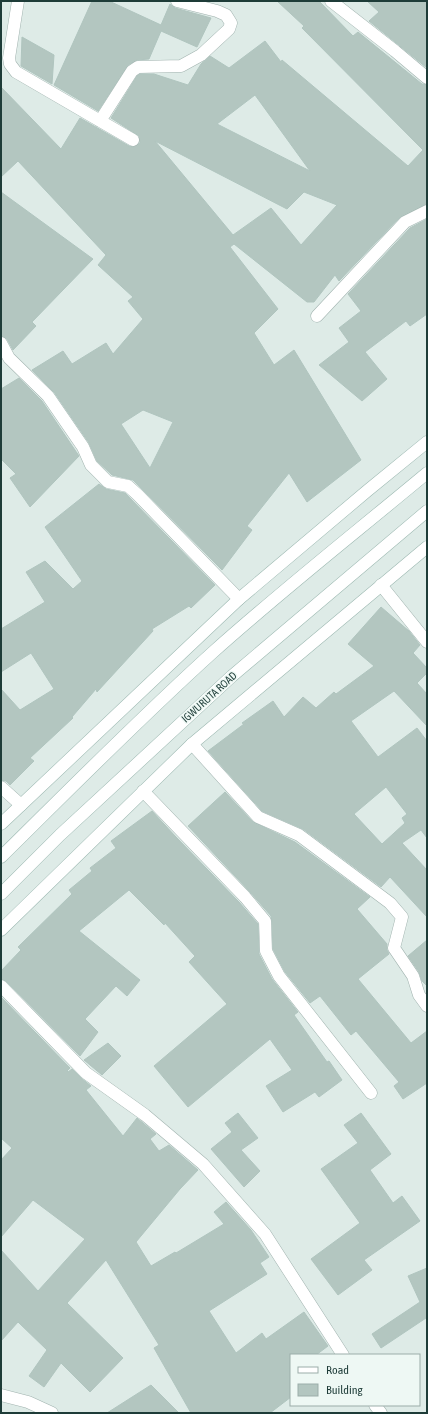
<svg xmlns="http://www.w3.org/2000/svg" width="428" height="1414" viewBox="0 0 428 1414" font-family="'Asap Condensed',sans-serif">
	<rect width="100%" height="100%" fill="#deebe7"/>
	<!-- building -->
	<path fill="#b3c6c0" stroke="#b0c5bf" fill-rule="evenodd" d="M92,1h17l52,24 9,-21 5,4 36,10 -14,29 -36,-16 -12,28 -12,1 -9,5 -30,46 -44,-26z
		M277,1h42l34,35 5,-4 64,52 5,1v119l-27,13 -61,64 -4,-6 -21,27h-7l-73,-58 -4,3 48,62 -24,24 20,32 20,-15 67,110 -54,42 -18,-29 -42,53 5,4 -30,40 -89,-90 -21,-5 -15,-14 -8,-18 -35,-51 -22,-22 31,-19 9,13 34,-21 7,11 30,-35 -15,-18 5,-4 -35,-32 8,-10 -88,-94 -17,16v-90l60,62 19,-31 49,28 4,1 7,-4 -1,-7 -28,-18 26,-42 3,-2h14l34,11 13,-21 9,-8 19,12 36,-27 16,21 1,-2 126,106 15,-16 -121,-122 2,-2zM255,95l55,76 -93,-47zM155,141l132,68 17,-17 33,13 -36,40 -30,-37 -38,27zM143,410l30,12 -23,46 -29,-44z
		M367,1h60v67l-58,-47 10,-9z
		M22,37l32,18 -2,29 -31,-18z
		M1,192l92,67 -61,63 4,4 -23,24 -6,-11 -6,-3z
		M427,219v95l-17,12 -4,-5 -41,31 22,27 -25,22 -43,-36 30,-23 -10,-14 22,-17 -13,-17 62,-66z
		M19,378l23,23 37,55 -49,51 -20,-29 6,-4 -15,-15v-70z
		M99,484l7,5 19,4 90,92 -24,23 -2,-2 -37,23 1,2 -56,61 -1,-3 -24,28 1,1 -43,40 4,3 -24,24 -4,-4 -5,-1v-91l19,21 34,-21 -23,-36 -30,19v-43l44,-27 -19,-30 19,-11 28,28 9,-8 -37,-54z
		M381,607l28,24 11,14 -7,8 14,15v5l-10,10 10,11v32l-33,-35 -43,30 27,36 39,-29 10,13v97l-6,-8 -19,13 25,27v47l-37,-40 -9,10 -78,-58 -41,-18 -54,-60 36,-27 -2,-1 31,-22 11,16 19,-20 13,11 18,-16 2,2 38,-28 -26,-22zM386,787l21,27 -5,4 3,5 -23,21 -28,-30z
		M225,792l28,30 42,20 75,55 -13,12 30,35v6l2,4 -31,25 53,64 16,-12v52l-24,16 -9,-13 5,-4 -43,-51 -5,4 -31,-39 -10,7 -25,-31 -12,-23 -1,-28 -1,-5 -21,-24 -62,-66z
		M152,811l24,26 63,65 19,22 1,30 13,25 26,33 -4,3 33,47 2,-1 13,19 -23,17 -4,-5 -32,20 -17,-26 26,-16 -22,-31 -82,68 -34,-41 73,-62 -38,-42 6,-6 -30,-33 -1,2 -35,-35 -50,41 61,49 -13,16 -11,-10 -31,33 13,13 -18,24 -74,-75 -5,-2v-8l20,-21 -3,-3 54,-53 -3,-4 23,-19 -2,-3 26,-20 -5,-7z
		M427,940v46l-5,-5 -3,-9 -11,-16z
		M1,997l69,71 -3,3 1,1 4,-3 9,9 10,8 -5,4 37,46 14,-18 19,16 -6,5 9,12 10,-6 29,25 -18,19 -44,53 15,24 24,-14 1,1 48,-29 -10,-12 12,-10 25,28 18,27 -9,6 7,11 -58,37 27,42 26,-20 4,6 38,-27 24,34 -12,9h-25v42l-21,16h-79l-37,-65 5,-3 -53,-85 -39,43 56,55 -33,34 -29,-29 -17,24 -15,-11 18,-26 -29,-28 -17,19v-91l37,41 47,-52 -52,-39 -32,37v-77l11,-12 -11,-10z
		M108,1043l13,13 -19,19 -18,-15z
		M238,1113l20,25 -17,12 19,21 -16,16 -33,-38 21,-17 -7,-9z
		M361,1113l30,41 -21,16 23,33 9,-7 18,25 -56,39 8,10 -34,25 -27,-36 49,-36 -39,-54 37,-26 -14,-18z
		M427,1268v51l-1,-1 -45,30 -9,-14 48,-32 -12,-26z
		M151,1385l28,28h-72z"/>
	<g fill="none" stroke-linecap="round" stroke-linejoin="round">
		<!-- street casing -->
		<g stroke="#a1b3af" stroke-width="13">
			<path id="street" d="M18,1l-9,57 1,6 6,8 117,68
				M331,1l64,50 32,27
				M100,121l32,-50 6,-4 43,-1 20,-11 28,-26 2,-6 -5,-8 -9,-4 -40,-10
				M317,316l88,-94 22,-11
				M1,343l8,15 39,38 35,51 8,18 17,17 20,4 10,9 101,104
				M381,585l46,57
				M192,744l66,73 41,18 91,68 12,14 -8,31 19,28 6,19 8,11
				M1,787l20,18
				M143,791l102,106 20,24 1,30 13,25 92,117
				M1,986l85,87 59,42 58,49 62,70 78,121
				M1,1395l27,7 24,11
				M375,1405l6,8"/>
		</g>
		<!-- secondary casing -->
		<g stroke="#9cb8b1" stroke-width="13">
			<path id="secondary" d="M1,824l238,-225 128,-108 60,-49
				M1,857c70,-69 138,-138 211,-204 69,-62 143,-120 215,-180
				M1,894l59,-59 172,-159 195,-165
				M1,930l191,-186 235,-197"/>
		</g>
		<!-- street -->
		<use href="#street" stroke="#fff" stroke-width="12"/>
		<!-- secondary -->
		<use href="#secondary" stroke="#fff" stroke-width="12"/>
	</g>
	<g text-anchor="middle" stroke-width="3" stroke-linejoin="round" paint-order="stroke">
		<!-- street labels -->
		<g font-size="11" fill="#1e3c38" stroke="#eef8f4">
			<text transform="translate(209 697) rotate(-42)" y="4">IGWURUTA ROAD</text>
		</g>
	</g>
	<!-- border -->
	<rect width="428" height="1414" fill="none" stroke="#1e3c38" stroke-width="4"/>
	<!-- legend -->
	<rect x="290" y="1354" width="130" height="52" fill="#eef8f4" stroke="#9bada9"/>
	<rect x="298" y="1367" width="20" height="6" fill="#ffffff" stroke="#9bada9"/>
	<text x="326" y="1374" font-size="12" fill="#1e3c38">Road</text>
	<rect x="298" y="1384" width="20" height="12" fill="#b3c6c0" stroke="#9bada9"/>
	<text x="326" y="1394" font-size="12" fill="#1e3c38">Building</text>
</svg>
